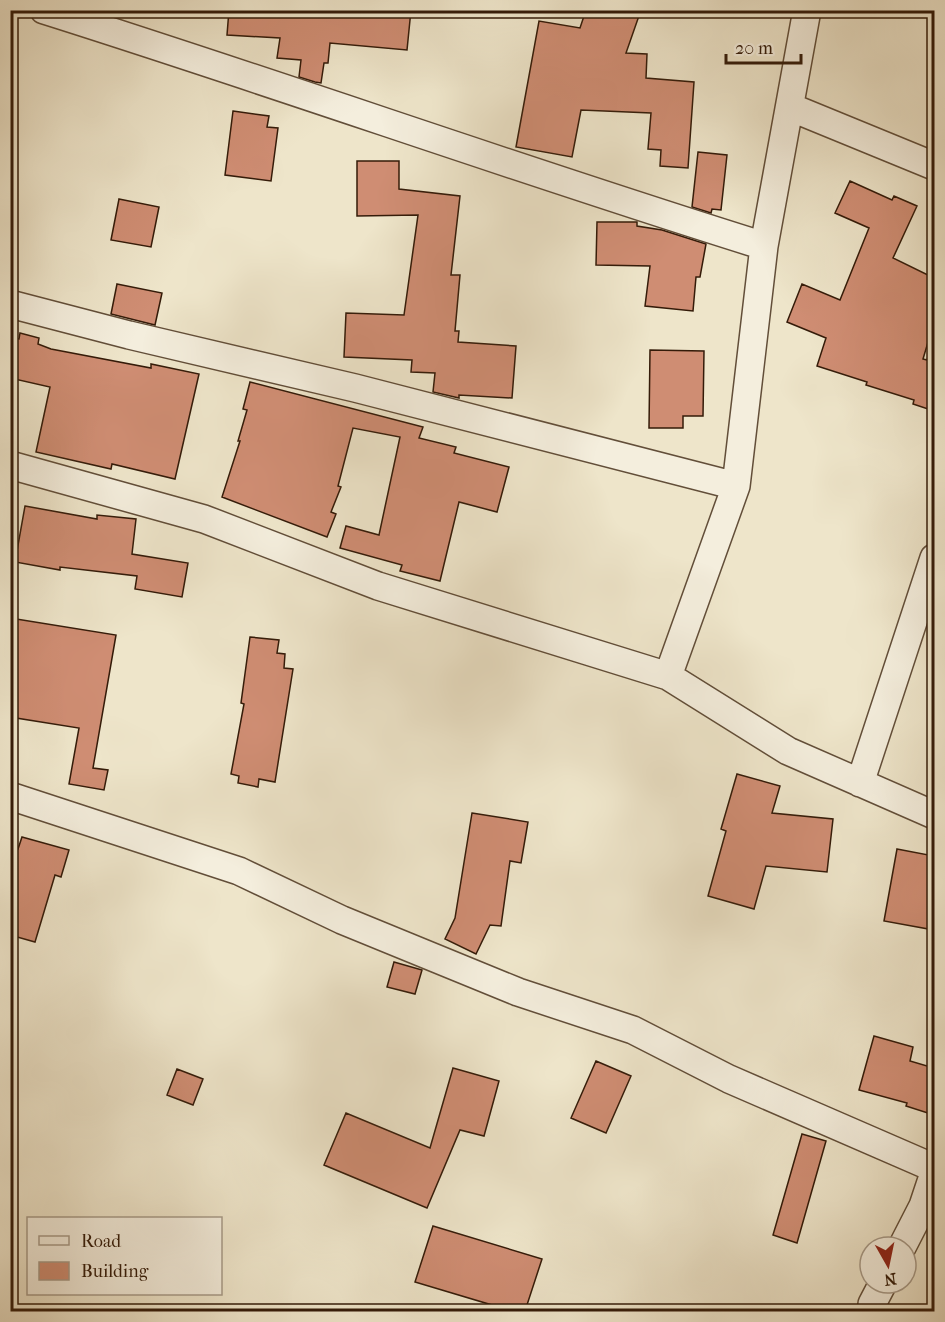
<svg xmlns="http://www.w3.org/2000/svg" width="945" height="1322" viewBox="0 0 945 1322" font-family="'IM FELL French Canon',serif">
	<rect width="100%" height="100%" fill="#eee5ca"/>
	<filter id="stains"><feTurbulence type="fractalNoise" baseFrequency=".00333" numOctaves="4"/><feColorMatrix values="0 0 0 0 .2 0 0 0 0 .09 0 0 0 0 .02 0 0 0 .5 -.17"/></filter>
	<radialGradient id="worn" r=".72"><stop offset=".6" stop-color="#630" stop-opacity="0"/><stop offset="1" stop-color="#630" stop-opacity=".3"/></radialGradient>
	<!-- building -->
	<path fill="#cf8d73" stroke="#341b09" stroke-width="1.5" d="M229,10h182l-4,40 -77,-7 -2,20h-4l-3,20 -6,-1 -16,-5 2,-17 -24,-2 3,-20 -53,-3z
		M586,10h55l-15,43 21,1 -1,24 48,4 -6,86 -28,-2 1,-16 -13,-1 3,-36 -70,-3 -9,47 -56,-10 23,-126 41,7z
		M233,111l36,5 -2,11 11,1 -7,53 -46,-6z
		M698,152l29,3 -6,55 -9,-1 -1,4 -19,-6z
		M357,161h42v28l61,7 -9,79h9l-5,56h4l-1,11 58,4 -4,52 -53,-3v3l-26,-6 2,-19 -24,-1 1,-12 -68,-3 2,-44 58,2 14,-100 -61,1z
		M850,181l42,19 2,-4 23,10 -24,52 41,20v44l-11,37 4,1 3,-10 4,1v60l-21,-7 1,-4 -48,-15 1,-3 -50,-16 9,-28 -39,-16 15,-38 38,16 29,-72 -34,-15z
		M119,199l40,8 -8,40 -40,-7z
		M597,222h40v4l25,4 44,14 -6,33h-4l-3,34 -48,-5 5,-40 -54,-1z
		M117,284l45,9 -7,32 -44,-11z
		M20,333l19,5 -1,6 13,5 100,19v-4l48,10 -24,105 -63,-15 -1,5 -75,-17 14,-65 -40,-9v-40l9,1z
		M650,350l54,1 -1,65h-20v12h-34z
		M250,382l173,45 -4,11 37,9 -2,6 55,14 -12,45 -38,-10 -19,79 -40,-10 2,-6 -62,-17 6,-22 33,9 21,-98 -47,-9 -15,58 3,1 -10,25 5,2 -9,23 -105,-40 18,-56h-2l9,-31 -4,-1z
		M25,506l72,13v-4l39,4 -4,35 56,9 -6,34 -47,-8 2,-13 -77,-9v3l-45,-8z
		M10,618l106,17 -23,133 15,2 -4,20 -35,-6 10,-56 -69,-11z
		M250,637l29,3 -2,13 8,1 -1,14 9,1 -18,113 -16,-3 -1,8 -20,-4 1,-7 -8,-2 13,-70 -3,-1z
		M737,774l43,12 -8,27 61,6 -6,53 -61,-6 -12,43 -46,-13 18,-65 -5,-2z
		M472,813l56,9 -7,41 -11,-2 -9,65 -11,-1 -14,29 -31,-15 10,-21z
		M22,837l47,13 -8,27 -6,-2 -20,67 -25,-7v-88l8,2z
		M897,849l37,7v74l-50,-9z
		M394,962l28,8 -7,24 -28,-7z
		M874,1036l39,11 -3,14 24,7v47l-28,-9 1,-3 -48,-13z
		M596,1061l35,15 -25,57 -35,-15z
		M453,1068l46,13 -15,55 -24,-6 -33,78 -103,-43 22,-52 84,35z
		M177,1069l26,10 -10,26 -26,-10z
		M802,1134l24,7 -29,102 -24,-8z
		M433,1226l109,33 -17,52h-13l-97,-29z"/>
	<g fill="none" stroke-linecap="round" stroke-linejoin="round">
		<!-- minor casing -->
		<g stroke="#624e39" stroke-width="30">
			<path id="minor" d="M44,10c241,76 479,161 720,236
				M790,107l144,59
				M10,304l119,31 226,53 381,98
				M10,465l194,54 174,67 290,90 120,75 146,64
				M668,676l68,-190 28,-240 43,-236
				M860,783l74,-225
				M10,796l229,75 103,49 176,72 115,38 96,49 205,89
				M902,1247l21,-41 11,-33
				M872,1312v-8l11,-21"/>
		</g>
		<!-- minor -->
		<use href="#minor" stroke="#f4eedd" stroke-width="27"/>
	</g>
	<!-- margin -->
	<rect width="945" height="1322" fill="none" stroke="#eee5ca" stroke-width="36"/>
	<rect x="12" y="12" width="921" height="1298" fill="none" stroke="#341b09" stroke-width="3"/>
	<rect x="18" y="18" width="909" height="1286" fill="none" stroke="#341b09" stroke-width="1.5"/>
	<!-- legend -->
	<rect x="27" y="1217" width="195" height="78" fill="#f4eedd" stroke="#a79a88" stroke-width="1.5"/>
	<rect x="39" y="1236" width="30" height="9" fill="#f4eedd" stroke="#a79a88" stroke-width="1.5"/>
	<text x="81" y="1247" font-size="18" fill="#341b09">Road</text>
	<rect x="39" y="1262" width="30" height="18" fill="#cf8d73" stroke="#a79a88" stroke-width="1.5"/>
	<text x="81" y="1277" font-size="18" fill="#341b09">Building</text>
	<!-- north arrow -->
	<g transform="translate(888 1265) rotate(171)"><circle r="28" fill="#f4eedd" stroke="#a79a88" stroke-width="1.5"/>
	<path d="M0-4.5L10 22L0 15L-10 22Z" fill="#8f2418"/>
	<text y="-9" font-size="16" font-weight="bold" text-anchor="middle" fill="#341b09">N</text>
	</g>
	<!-- scale -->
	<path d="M726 54v9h75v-9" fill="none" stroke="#341b09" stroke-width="3"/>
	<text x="735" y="54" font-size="18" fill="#341b09" stroke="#f4eedd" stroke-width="4.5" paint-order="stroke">20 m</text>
	<rect width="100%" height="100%" filter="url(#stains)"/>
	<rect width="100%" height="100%" fill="url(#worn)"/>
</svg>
